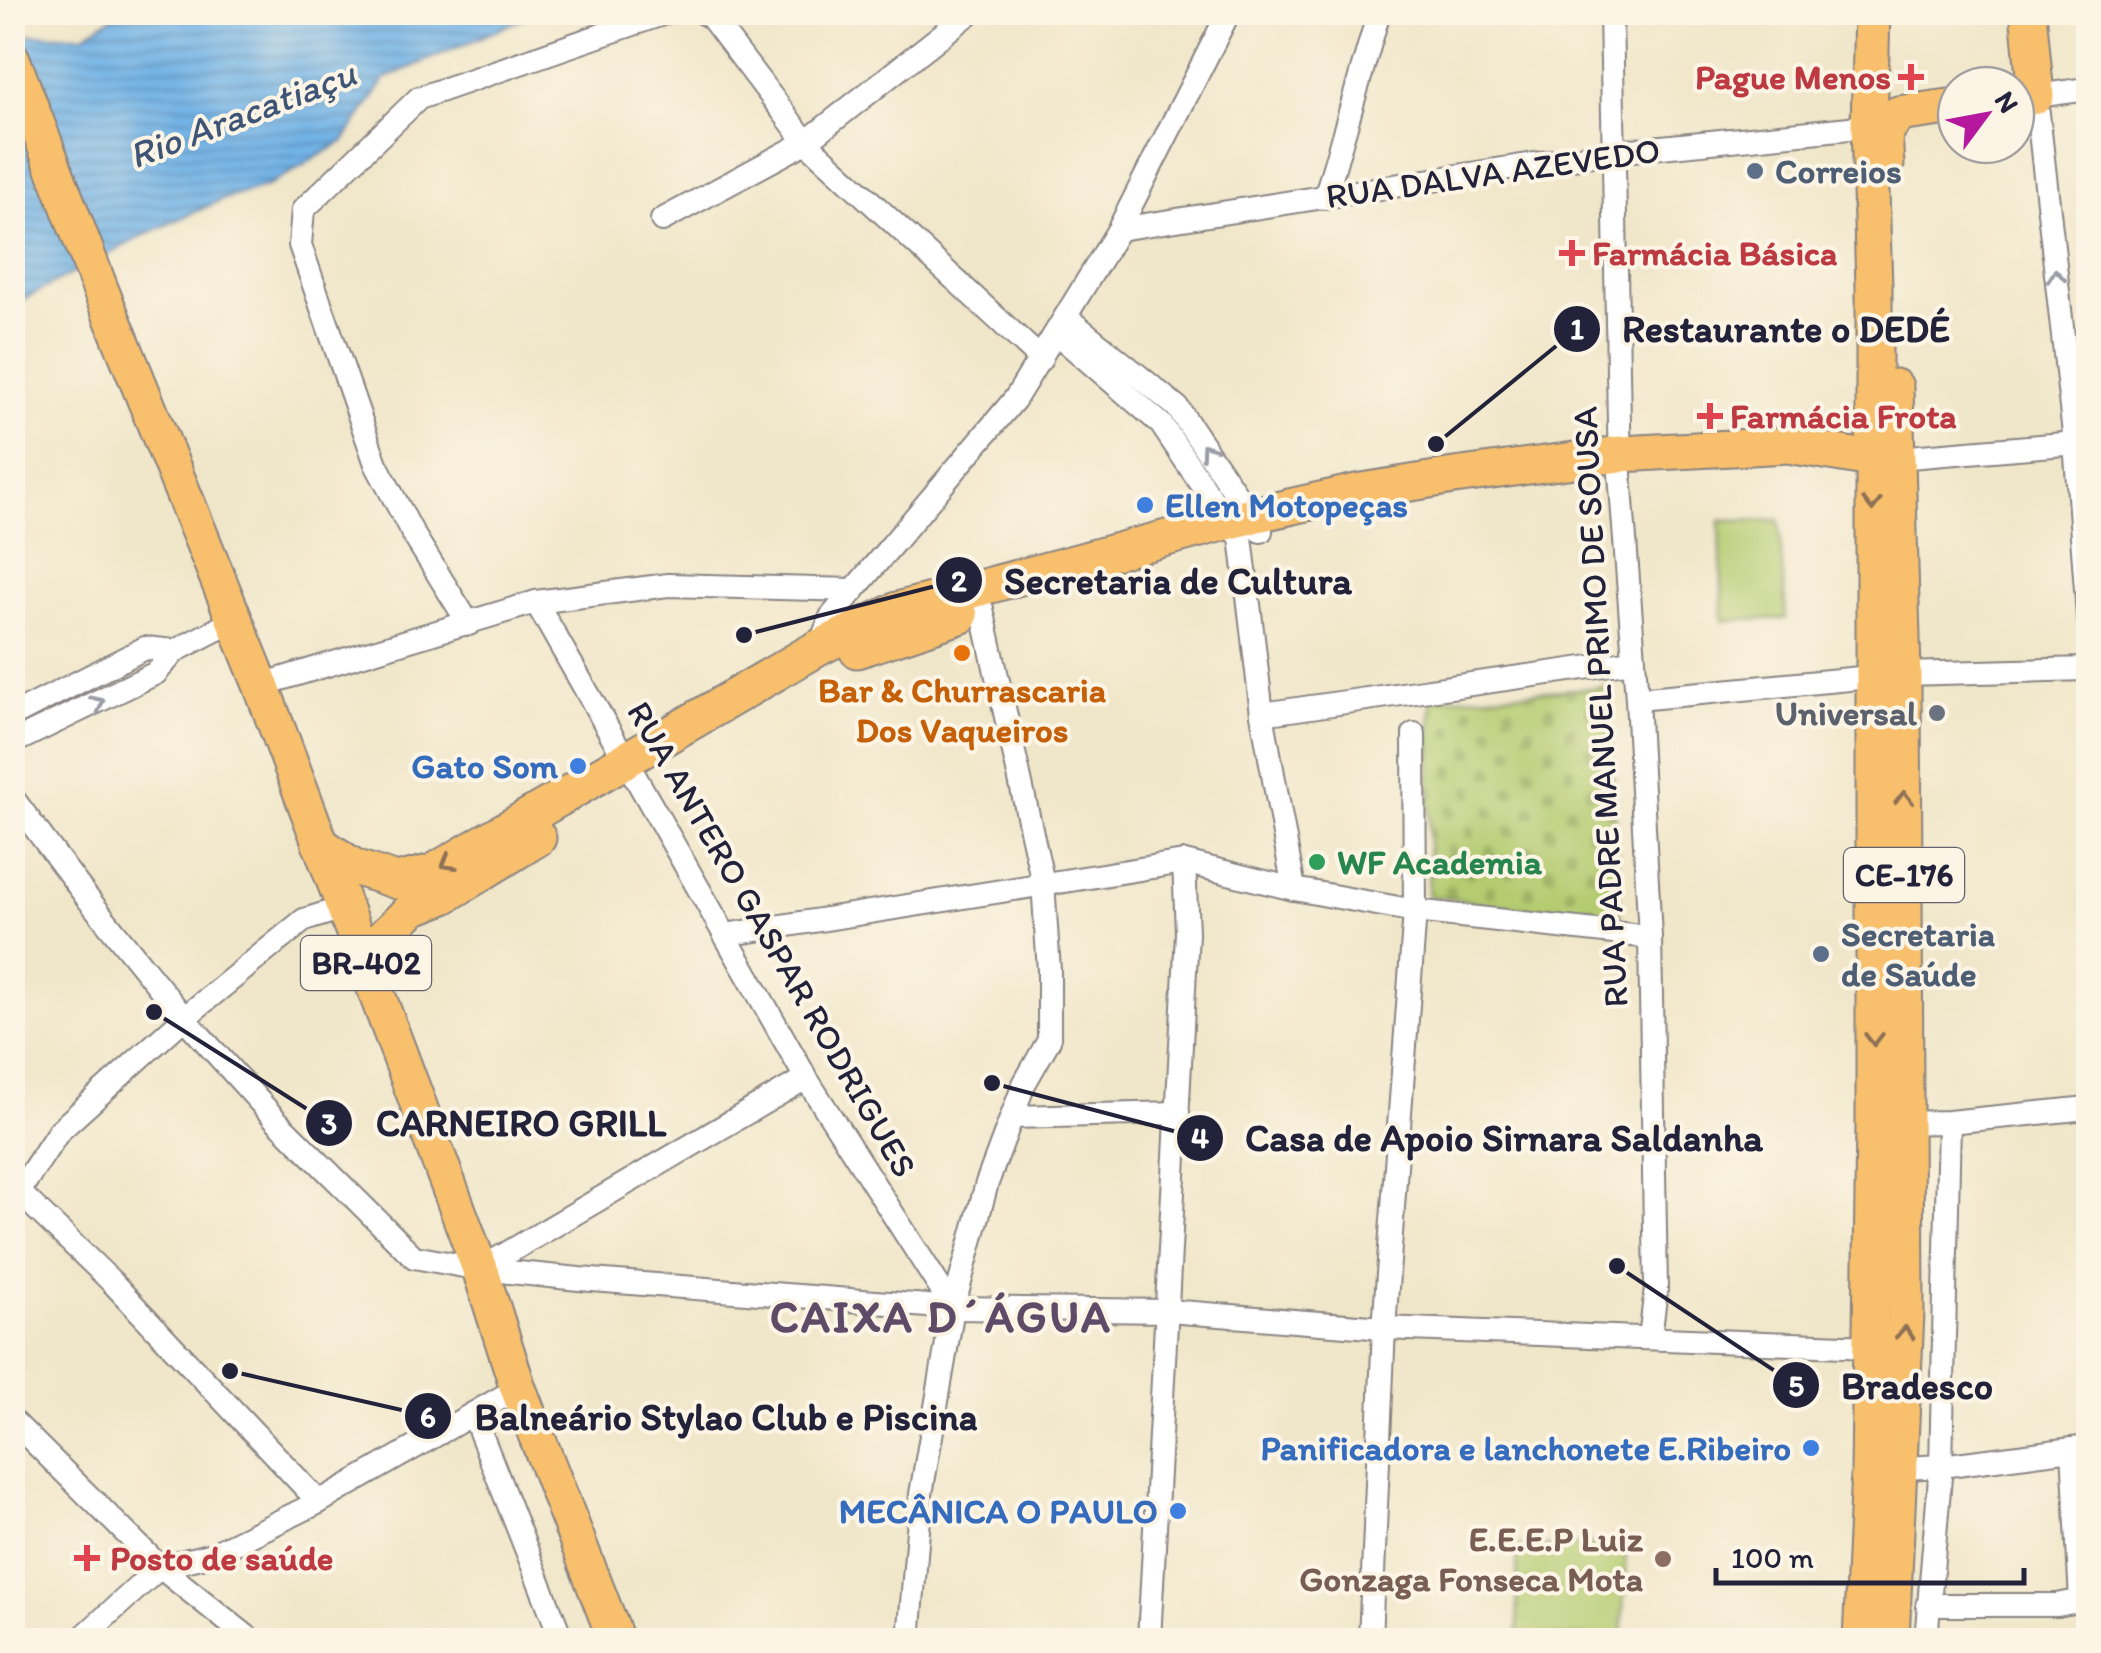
<svg xmlns="http://www.w3.org/2000/svg" width="2101" height="1653" viewBox="0 0 2101 1653" font-family="Itim,sans-serif">
	<defs>
		<pattern id="cemetery-stones" width="16" height="16" patternUnits="userSpaceOnUse" patternTransform="scale(2.5)"><rect width="16" height="16" fill="#b4cb6f"/><path d="M2 7V4a2 2 0 0 1 4 0v3zM10 15v-3a2 2 0 0 1 4 0v3z" fill="#9aae61"/></pattern>
		<pattern id="water-rules" width="6" height="5" patternUnits="userSpaceOnUse" patternTransform="scale(2.5)"><rect width="6" height="5" fill="#72b3e6"/><path d="M0 2.5h6" fill="none" stroke="#5d91bc"/></pattern>
	</defs>
	<rect width="100%" height="100%" fill="#fcf5e5"/>
	<filter id="ink" filterUnits="userSpaceOnUse"><feTurbulence type="fractalNoise" baseFrequency=".01" numOctaves="2"/><feDisplacementMap in="SourceGraphic" scale="20" xChannelSelector="R" yChannelSelector="G"/><feConvolveMatrix kernelMatrix="1 2 1 2 8 2 1 2 1" color-interpolation-filters="sRGB"/></filter>
	<filter id="wash" filterUnits="userSpaceOnUse"><feTurbulence type="fractalNoise" baseFrequency=".0048" numOctaves="4" result="noise"/><feDisplacementMap in="SourceGraphic" scale="40" xChannelSelector="R" yChannelSelector="G"/><feGaussianBlur stdDeviation="2.25" result="paint"/><feColorMatrix in="noise" values="0 0 0 0 0 0 0 0 0 0 0 0 0 0 0 0 0 1.4 0 .05"/><feComposite in="paint" operator="in"/></filter>
	<g filter="url(#wash)">
		<rect width="100%" height="100%" fill="#f0e6c9"/>
		<polygon fill="url(#cemetery-stones)" stroke="#6b7655" stroke-width="2.5" points="1609,687 1620,921 1428,896 1431,699"/>
		<g fill="#b4cb6f" stroke="#6b7655" stroke-width="2.5">
			<polygon points="1779,520 1786,618 1723,621 1720,521"/>
			<polygon points="1626,1544 1622,1637 1518,1637 1517,1547"/>
		</g>
		<polygon fill="url(#water-rules)" stroke="#4a6a90" stroke-width="2.5" points="121,12 536,13 386,78 344,141 269,185 221,200 148,233 13,305 13,38 26,35 84,35"/>
	</g>
	<g filter="url(#ink)">
		<g fill="none" stroke-linecap="round" stroke-linejoin="round">
			<g stroke="#898482" stroke-width="26">
				<g id="minor">
					<polyline points="701,12 711,17 806,142 1041,359"/>
					<polyline points="1611,12 1620,474 1637,699 1650,937 1656,1289 1650,1338"/>
					<polyline points="2088,89 2036,96 2075,443 2088,616"/>
					<polyline points="1325,198 1379,12"/>
					<polyline points="662,220 806,142 971,12"/>
					<polyline points="1119,229 1612,152 1869,126"/>
					<polyline points="1066,317 1177,407 1261,531"/>
					<polyline points="1056,333 1161,424 1227,522 1241,537 1262,714 1294,889"/>
					<polyline points="1885,459 2088,442"/>
					<polyline points="536,602 806,1078 953,1308"/>
					<polyline points="469,624 413,534 376,464 300,245 303,210 419,98 668,12"/>
					<polyline points="817,652 831,617 1015,399 1119,229 1229,12"/>
					<polyline points="261,685 536,602 668,585 854,590"/>
					<polyline points="1637,699 1903,674 2088,669"/>
					<polyline points="1262,714 1633,661"/>
					<polyline points="12,716 145,648 175,651"/>
					<polyline points="12,743 156,673 175,651 235,620"/>
					<polyline points="12,797 85,895 184,1018 277,1121 414,1257 480,1269 579,1279 953,1308 1168,1311 1384,1328 1870,1347"/>
					<polyline points="725,935 1184,862 1294,889 1415,911 1650,937"/>
					<polyline points="1012,1117 1178,1113"/>
					<polyline points="1893,1123 1949,1122 2088,1108"/>
					<polyline points="18,1191 112,1282 319,1502"/>
					<polyline points="12,1202 59,1131 184,1018 304,920 343,908"/>
					<polyline points="480,1269 806,1078"/>
					<polyline points="473,1414 562,1640"/>
					<polyline points="12,1420 160,1567 251,1640"/>
					<polyline points="2073,1449 2081,1601"/>
					<polyline points="1888,1469 1941,1466 2088,1447"/>
					<polyline points="1928,1605 2057,1605 2088,1599"/>
					<polyline points="80,1640 160,1567 213,1554 319,1502 518,1388"/>
					<polyline points="909,1640 921,1494 953,1308 987,1183 1024,1084 1049,1040 1049,971 1043,883 982,609"/>
					<polyline points="1149,1640 1187,933 1184,862"/>
					<polyline points="1370,1640 1384,1328 1415,911 1414,734"/>
					<polyline points="1926,1640 1941,1466 1949,1122"/>
				</g>
			</g>
			<g stroke="#898482" stroke-width="39">
				<g id="primary">
					<polyline points="12,59 101,291 261,685 480,1269 518,1388 616,1640"/>
					<polyline points="2016,98 2036,96 2028,12"/>
					<polyline points="1886,165 1884,134 1898,114 1956,106"/>
					<polyline points="857,650 960,616"/>
					<polyline points="320,844 354,867 397,881 433,872 820,647 897,610 1253,515 1356,492 1454,476 1620,454 1788,445 1872,459"/>
					<polyline points="368,968 384,936 413,908 444,896 538,838"/>
					<polyline points="1861,1640 1869,1471 1874,1123 1874,287 1869,126 1872,12"/>
					<polyline points="1891,1640 1906,1313 1903,674 1895,387"/>
				</g>
			</g>
			<use href="#minor" stroke="#fff" stroke-width="22"/>
			<use href="#primary" stroke="#f8bf6c" stroke-width="35"/>
		</g>
		<defs><path id="oneway-chevron" d="M-2-3.5L2.5 0L-2 3.5" fill="none" stroke-width="1.6" stroke-linecap="round" stroke-linejoin="round" transform="scale(2.5)"/></defs>
		<g stroke="#9c9ca7">
			<use href="#oneway-chevron" transform="translate(2056 276) rotate(-96)"/>
			<use href="#oneway-chevron" transform="translate(1207 450) rotate(-125)"/>
			<use href="#oneway-chevron" transform="translate(98 703) rotate(-27)"/>
		</g>
		<g stroke="#8d7054">
			<use href="#oneway-chevron" transform="translate(1872 504) rotate(90)"/>
			<use href="#oneway-chevron" transform="translate(1904 798) rotate(-90)"/>
			<use href="#oneway-chevron" transform="translate(448 863) rotate(150)"/>
			<use href="#oneway-chevron" transform="translate(1874 1039) rotate(90)"/>
			<use href="#oneway-chevron" transform="translate(1905 1333) rotate(-87)"/>
		</g>
	</g>
	<g fill="#e0444e" stroke="#fcf5e5" stroke-width="4">
		<path d="M1906 62h10v10h10v10h-10v10h-10v-10h-10v-10h10z"/>
		<path d="M1567 238h10v10h10v10h-10v10h-10v-10h-10v-10h10z"/>
		<path d="M1705 401h10v10h10v10h-10v10h-10v-10h-10v-10h10z"/>
		<path d="M82 1543h10v10h10v10h-10v10h-10v-10h-10v-10h10z"/>
	</g>
	<g fill="#5c6f8a" stroke="#fcf5e5" stroke-width="4">
		<circle cx="1755" cy="171" r="10"/>
		<circle cx="1821" cy="954" r="10"/>
	</g>
	<g fill="#3f7fe0" stroke="#fcf5e5" stroke-width="4">
		<circle cx="1145" cy="505" r="10"/>
		<circle cx="578" cy="766" r="10"/>
		<circle cx="1811" cy="1448" r="10"/>
		<circle cx="1178" cy="1511" r="10"/>
	</g>
	<circle fill="#e8710a" stroke="#fcf5e5" stroke-width="4" cx="962" cy="653" r="10"/>
	<circle fill="#6b7280" stroke="#fcf5e5" stroke-width="4" cx="1937" cy="713" r="10"/>
	<circle fill="#2e9e5b" stroke="#fcf5e5" stroke-width="4" cx="1317" cy="862" r="10"/>
	<circle fill="#8d6e63" stroke="#fcf5e5" stroke-width="4" cx="1663" cy="1559" r="10"/>
	<g text-anchor="middle" dominant-baseline="central" stroke-width="8" stroke-linejoin="round" paint-order="stroke">
		<g fill="#fcf5e5" stroke="#63616e" stroke-width="2.5">
			<rect x="1844" y="848" width="120" height="54" rx="8"/>
			<rect x="301" y="936" width="130" height="54" rx="8"/>
		</g>
		<g font-size="32" font-weight="bold" fill="#22223b">
			<text x="1904" y="875">CE-176</text>
			<text x="366" y="963">BR-402</text>
		</g>
		<g font-size="35" font-weight="bold" fill="#be3a42" stroke="#fcf5e5" text-anchor="start">
			<text x="1891" y="77" text-anchor="end">Pague Menos</text>
			<text x="1592" y="253">Farmácia Básica</text>
			<text x="1730" y="416">Farmácia Frota</text>
			<text x="110" y="1558">Posto de saúde</text>
		</g>
		<g font-size="35" font-weight="bold" fill="#4e5e75" stroke="#fcf5e5" text-anchor="start">
			<text x="1775" y="171">Correios</text>
			<text x="1841" y="934">Secretaria<tspan x="1841" dy="40">de Saúde</tspan></text>
		</g>
		<g font-size="35" fill="#22223b" stroke="#fcf5e5">
			<text transform="translate(1493 173) rotate(-8)">RUA DALVA AZEVEDO</text>
			<text transform="translate(1600 707) rotate(-93)">RUA PADRE MANUEL PRIMO DE SOUSA</text>
			<text transform="translate(772 939) rotate(60)">RUA ANTERO GASPAR RODRIGUES</text>
		</g>
		<g font-size="35" font-weight="bold" fill="#366cbe" stroke="#fcf5e5" text-anchor="end">
			<text x="1165" y="505" text-anchor="start">Ellen Motopeças</text>
			<text x="558" y="766">Gato Som</text>
			<text x="1791" y="1448">Panificadora e lanchonete E.Ribeiro</text>
			<text x="1158" y="1511">MECÂNICA O PAULO</text>
		</g>
		<g font-size="35" font-weight="bold" fill="#c56008" stroke="#fcf5e5">
			<text x="962" y="690">Bar &amp; Churrascaria<tspan x="962" dy="40">Dos Vaqueiros</tspan></text>
		</g>
		<g font-size="35" font-weight="bold" fill="#5b616d" stroke="#fcf5e5" text-anchor="end">
			<text x="1917" y="713">Universal</text>
		</g>
		<g font-size="35" font-weight="bold" fill="#27864d" stroke="#fcf5e5" text-anchor="start">
			<text x="1337" y="862">WF Academia</text>
		</g>
		<g font-size="35" font-weight="bold" fill="#785e54" stroke="#fcf5e5" text-anchor="end">
			<text x="1643" y="1539">E.E.E.P Luiz<tspan x="1643" dy="40">Gonzaga Fonseca Mota</tspan></text>
		</g>
		<g font-size="38" font-style="italic" fill="#3e5577" stroke="#fcf5e5">
			<text transform="translate(242 114) rotate(-21)">Rio Aracatiaçu</text>
		</g>
		<g font-size="45" font-weight="bold" letter-spacing="2.5" fill="#5e4b68" stroke="#fcf5e5">
			<text x="941" y="1316">CAIXA D´ÁGUA</text>
		</g>
	</g>
	<path fill="none" stroke="#22223b" stroke-width="4" d="M1436 444L1577 329M744 635L959 580M154 1012L329 1123M992 1083L1200 1138M1617 1266L1796 1385M230 1371L428 1416"/>
	<g fill="#22223b" stroke="#fcf5e5" stroke-width="4">
		<circle cx="1436" cy="444" r="10"/>
		<circle cx="744" cy="635" r="10"/>
		<circle cx="154" cy="1012" r="10"/>
		<circle cx="992" cy="1083" r="10"/>
		<circle cx="1617" cy="1266" r="10"/>
		<circle cx="230" cy="1371" r="10"/>
		<circle cx="1577" cy="329" r="25"/>
		<circle cx="959" cy="580" r="25"/>
		<circle cx="329" cy="1123" r="25"/>
		<circle cx="1200" cy="1138" r="25"/>
		<circle cx="1796" cy="1385" r="25"/>
		<circle cx="428" cy="1416" r="25"/>
	</g>
	<g font-size="30" text-anchor="middle" font-weight="bold" fill="#fff">
		<text x="1577" y="339">1</text>
		<text x="959" y="591">2</text>
		<text x="329" y="1134">3</text>
		<text x="1200" y="1148">4</text>
		<text x="1796" y="1396">5</text>
		<text x="428" y="1427">6</text>
	</g>
	<g font-size="38" text-anchor="middle" font-weight="bold" fill="#22223b" stroke="#fcf5e5" stroke-width="8" stroke-linejoin="round" paint-order="stroke">
		<text x="1786" y="342">Restaurante o DEDÉ</text>
		<text x="1178" y="594">Secretaria de Cultura</text>
		<text x="521" y="1136">CARNEIRO GRILL</text>
		<text x="1504" y="1151">Casa de Apoio Sirnara Saldanha</text>
		<text x="1917" y="1399">Bradesco</text>
		<text x="726" y="1430">Balneário Stylao Club e Piscina</text>
	</g>
	<rect width="2101" height="1653" fill="none" stroke="#fcf5e5" stroke-width="50"/>
	<g transform="translate(1986 115) rotate(58)"><circle r="48" fill="#fcf5e5" stroke="#a5a1a1" stroke-width="2.5"/>
	<path d="M0-8L18 38L0 25L-18 38Z" fill="#b5179e"/>
	<text y="-15" font-size="28" font-weight="bold" text-anchor="middle" fill="#22223b">N</text>
	</g>
	<path d="M1716 1568v15h308v-15" fill="none" stroke="#22223b" stroke-width="5"/>
	<text x="1731" y="1568" font-size="30" fill="#22223b" stroke="#fcf5e5" stroke-width="8" paint-order="stroke">100 m</text>
</svg>
